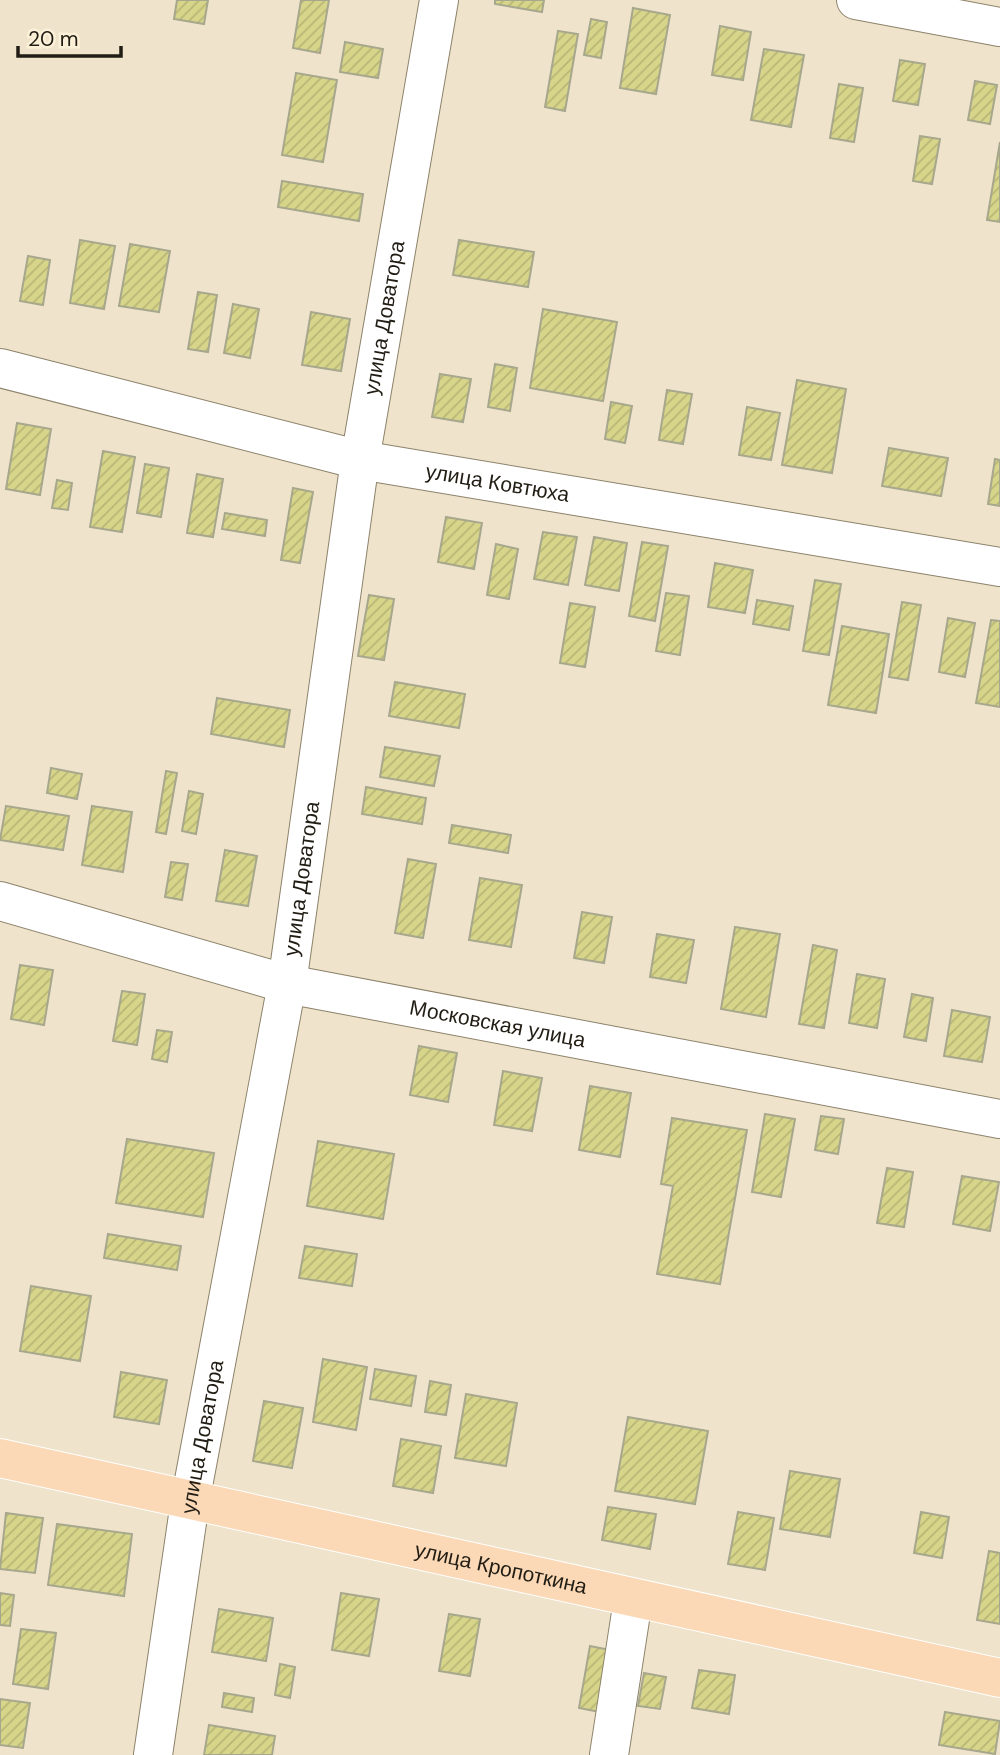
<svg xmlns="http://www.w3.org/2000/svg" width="1000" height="1755" viewBox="0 0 1000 1755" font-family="'DM Sans',sans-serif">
	<defs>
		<pattern id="building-hatch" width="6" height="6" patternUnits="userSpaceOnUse" patternTransform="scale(1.75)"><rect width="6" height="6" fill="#d7d58a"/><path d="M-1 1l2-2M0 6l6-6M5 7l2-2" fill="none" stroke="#b8b676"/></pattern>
	</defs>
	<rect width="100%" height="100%" fill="#efe4cb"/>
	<g fill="url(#building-hatch)" stroke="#a7a78d" stroke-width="2">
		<polygon points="177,0 208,0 204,24 174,19"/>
		<polygon points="301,0 329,0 320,53 293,48"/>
		<polygon points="495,0 544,0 542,12 495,4"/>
		<polygon points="633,8 670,15 656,94 620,88"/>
		<polygon points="591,19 607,22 601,58 584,55"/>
		<polygon points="720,26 751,32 743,80 712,75"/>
		<polygon points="558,31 578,34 565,111 545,107"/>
		<polygon points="345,42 383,49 378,78 340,72"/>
		<polygon points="764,49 804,55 791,127 751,120"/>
		<polygon points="900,60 925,64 918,105 893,101"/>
		<polygon points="296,73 337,80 323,162 282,155"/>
		<polygon points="975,81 997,85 990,124 968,120"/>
		<polygon points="839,84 863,88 854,142 830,138"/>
		<polygon points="920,136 940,139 932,184 913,181"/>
		<polygon points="1000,142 1000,222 987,220"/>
		<polygon points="282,181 363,194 359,221 278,207"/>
		<polygon points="80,240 115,246 104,309 70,303"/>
		<polygon points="459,240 534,252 528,287 453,275"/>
		<polygon points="130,244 170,251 159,312 119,306"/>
		<polygon points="28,256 50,260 43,305 20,301"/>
		<polygon points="198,292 217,295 208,352 188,349"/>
		<polygon points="233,304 259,309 250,358 224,353"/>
		<polygon points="543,309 617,322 603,401 530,388"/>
		<polygon points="311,312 350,319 341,371 302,365"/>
		<polygon points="495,364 517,368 510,411 488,407"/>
		<polygon points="440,374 471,379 463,422 432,417"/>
		<polygon points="797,380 846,389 832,473 782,465"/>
		<polygon points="667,390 692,394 683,444 659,440"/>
		<polygon points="611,402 632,406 625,443 605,439"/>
		<polygon points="747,407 780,413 771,460 739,455"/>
		<polygon points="17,423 51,429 40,495 6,489"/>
		<polygon points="889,448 948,458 941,496 882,486"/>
		<polygon points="103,451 135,457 122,532 90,527"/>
		<polygon points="995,459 1000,460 1000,506 988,504"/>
		<polygon points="145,464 169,468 161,517 137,513"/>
		<polygon points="197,474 223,479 213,537 187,533"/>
		<polygon points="57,480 72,483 68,510 52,508"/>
		<polygon points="293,488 313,492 300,563 281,560"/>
		<polygon points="225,513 267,520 265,536 222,529"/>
		<polygon points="446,517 482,523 474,569 438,562"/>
		<polygon points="543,532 577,537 568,585 534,579"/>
		<polygon points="594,537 627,543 619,591 585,585"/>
		<polygon points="642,542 668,546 655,621 629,616"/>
		<polygon points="496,544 518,549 509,599 487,595"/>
		<polygon points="715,563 753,570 745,613 708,607"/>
		<polygon points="815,580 841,584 829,655 803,651"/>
		<polygon points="666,593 689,596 680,655 656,651"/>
		<polygon points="369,595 394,599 384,660 358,656"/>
		<polygon points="757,600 793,606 789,630 753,624"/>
		<polygon points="902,602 921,605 908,680 889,677"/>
		<polygon points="570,603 595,607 585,667 560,663"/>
		<polygon points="948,618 975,623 965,677 939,672"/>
		<polygon points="991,620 1000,621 1000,707 976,703"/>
		<polygon points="842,626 889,634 876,713 828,705"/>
		<polygon points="395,682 465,694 459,728 389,716"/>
		<polygon points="217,698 290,710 284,747 211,734"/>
		<polygon points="385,747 440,756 434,786 380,777"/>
		<polygon points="51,768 82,774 77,799 47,793"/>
		<polygon points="166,771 177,773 166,834 156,832"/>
		<polygon points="366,787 426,798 422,824 362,814"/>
		<polygon points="189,791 203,794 196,834 182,831"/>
		<polygon points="6,806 69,816 63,850 0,840"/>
		<polygon points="92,806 132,812 123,872 82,865"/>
		<polygon points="452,825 511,835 508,853 449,843"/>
		<polygon points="225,850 257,856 248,906 216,901"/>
		<polygon points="408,859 436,864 423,938 395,933"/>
		<polygon points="171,862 188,864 182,900 165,897"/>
		<polygon points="480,878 522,885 511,947 469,940"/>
		<polygon points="582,912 612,917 604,963 574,958"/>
		<polygon points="735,927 780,934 766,1017 721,1009"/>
		<polygon points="657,934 694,940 686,983 650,977"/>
		<polygon points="813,945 837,950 824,1028 799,1024"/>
		<polygon points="20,965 53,970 44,1025 11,1019"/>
		<polygon points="857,974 885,979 877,1028 849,1023"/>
		<polygon points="122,991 145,994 137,1045 113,1041"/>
		<polygon points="912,994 933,998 926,1041 904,1037"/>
		<polygon points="952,1010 990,1017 982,1062 944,1056"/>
		<polygon points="157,1030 172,1032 167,1062 152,1059"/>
		<polygon points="419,1046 457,1053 448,1102 410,1095"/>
		<polygon points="503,1071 542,1078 532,1131 494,1125"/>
		<polygon points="590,1086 631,1093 620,1157 579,1150"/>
		<polygon points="765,1114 795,1119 781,1197 752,1192"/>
		<polygon points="821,1116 844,1119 838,1154 815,1150"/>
		<polygon points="672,1118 747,1130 720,1284 657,1274 673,1186 661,1184"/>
		<polygon points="127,1139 214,1153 203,1217 116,1203"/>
		<polygon points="318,1141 394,1154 383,1219 307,1206"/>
		<polygon points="887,1168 913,1172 904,1227 877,1223"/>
		<polygon points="962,1176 999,1182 990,1231 953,1224"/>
		<polygon points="108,1234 181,1246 177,1270 104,1258"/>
		<polygon points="305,1246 357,1254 352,1286 299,1278"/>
		<polygon points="31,1286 91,1296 80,1361 20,1351"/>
		<polygon points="323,1359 367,1367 356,1430 313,1422"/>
		<polygon points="375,1369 416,1376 411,1406 370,1399"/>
		<polygon points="121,1372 167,1380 159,1424 114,1417"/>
		<polygon points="430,1381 451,1385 446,1415 425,1412"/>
		<polygon points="466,1394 517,1403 506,1466 455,1458"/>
		<polygon points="264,1401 303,1408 292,1468 253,1461"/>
		<polygon points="628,1417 708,1431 695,1504 615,1491"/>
		<polygon points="401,1439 441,1446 433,1493 393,1486"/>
		<polygon points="790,1471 840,1479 830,1537 780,1529"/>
		<polygon points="608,1507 656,1514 650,1549 602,1540"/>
		<polygon points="738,1512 774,1518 765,1570 728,1564"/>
		<polygon points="921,1512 949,1517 942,1558 914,1553"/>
		<polygon points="6,1513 43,1518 35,1573 0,1569"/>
		<polygon points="57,1524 132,1534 124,1596 48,1585"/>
		<polygon points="989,1551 1000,1553 1000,1624 977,1620"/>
		<polygon points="0,1593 14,1595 10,1626 0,1625"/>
		<polygon points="341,1593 379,1599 369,1656 332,1650"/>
		<polygon points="219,1609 273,1618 266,1661 212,1652"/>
		<polygon points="449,1614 480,1619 470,1676 439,1671"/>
		<polygon points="21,1629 56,1633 48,1689 13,1684"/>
		<polygon points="590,1646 610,1650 600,1712 579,1708"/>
		<polygon points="280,1664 295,1667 290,1698 275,1695"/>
		<polygon points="699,1670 735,1675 729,1714 692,1708"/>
		<polygon points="644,1673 666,1677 660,1709 638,1706"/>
		<polygon points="224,1693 254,1698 252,1712 222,1707"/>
		<polygon points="0,1699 30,1703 23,1748 0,1745"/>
		<polygon points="945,1712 1000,1721 995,1754 939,1745"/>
		<polygon points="209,1725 275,1736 272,1755 204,1755"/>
	</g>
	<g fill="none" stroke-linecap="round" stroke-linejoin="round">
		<g stroke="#8d826b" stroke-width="40">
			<g id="minor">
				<polyline points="856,0 1000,27"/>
				<path id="s1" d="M 0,368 L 360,460 L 1000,567"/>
				<path id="s2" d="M 0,901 L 287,984 L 1000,1119"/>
				<path id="s3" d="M 153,1755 L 190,1502 L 287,984 L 360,460 L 439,0"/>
				<polyline points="609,1755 633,1600"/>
			</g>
		</g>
		<g stroke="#fff" stroke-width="40">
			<g id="major">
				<path id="s4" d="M 0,1458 L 1000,1678"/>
			</g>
		</g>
		<use href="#minor" stroke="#fff" stroke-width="38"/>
		<use href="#major" stroke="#fbd9b6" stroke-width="38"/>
	</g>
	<g text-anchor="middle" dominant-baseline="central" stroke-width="6" stroke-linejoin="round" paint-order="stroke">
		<g font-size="21" fill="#211d14" stroke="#fcf1d8">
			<text stroke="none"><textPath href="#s3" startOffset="1456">улица Доватора</textPath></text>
			<text stroke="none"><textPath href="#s1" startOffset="511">улица Ковтюха</textPath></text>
			<text stroke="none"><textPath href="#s3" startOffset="889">улица Доватора</textPath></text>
			<text stroke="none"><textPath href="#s2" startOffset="513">Московская улица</textPath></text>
			<text stroke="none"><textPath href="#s3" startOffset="322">улица Доватора</textPath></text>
			<text stroke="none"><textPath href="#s4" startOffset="513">улица Кропоткина</textPath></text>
		</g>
	</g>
	<path d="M18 46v10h103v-10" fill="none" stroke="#211d14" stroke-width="3.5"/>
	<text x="28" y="46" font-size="21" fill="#211d14" stroke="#fcf1d8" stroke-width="5" paint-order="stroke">20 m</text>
</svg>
